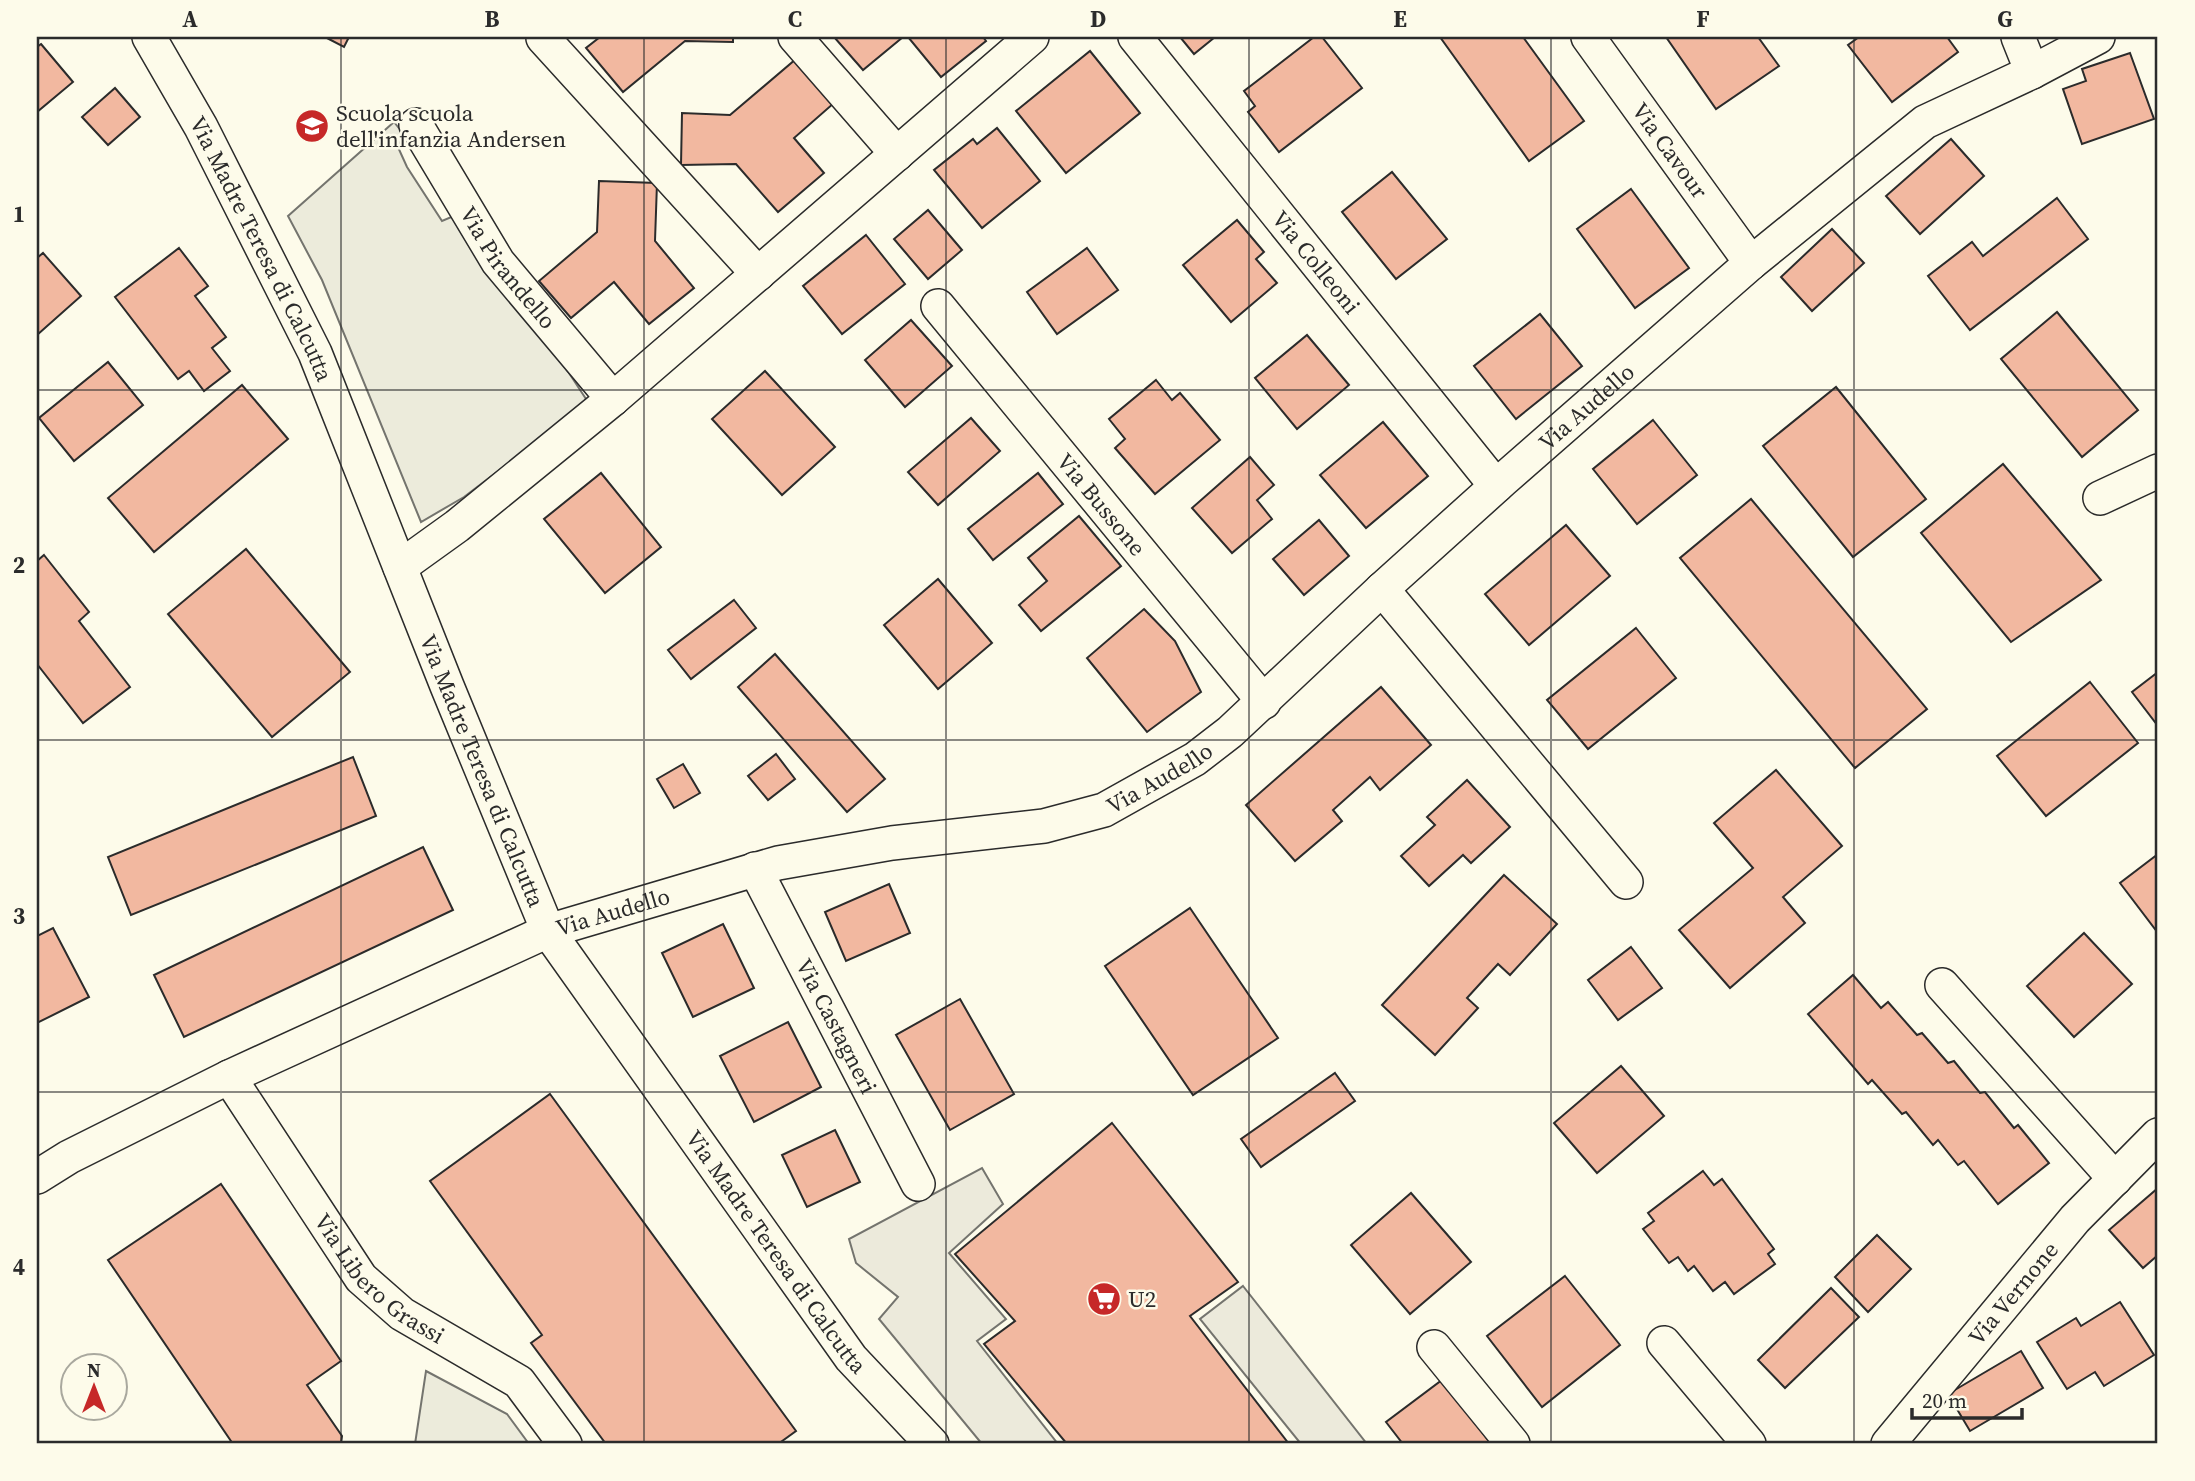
<svg xmlns="http://www.w3.org/2000/svg" width="2195" height="1481" viewBox="0 0 2195 1481" font-family="'Source Serif 4',serif">
	<rect width="100%" height="100%" fill="#fdfbea"/>
	<g fill="#ecebdb" stroke="#74746e" stroke-width="2">
		<polygon points="394,122 406,137 397,145 407,167 442,221 456,215 490,270 569,373 586,399 578,410 464,497 421,522 322,280 288,216"/>
		<polygon points="426,1371 507,1414 529,1444 415,1444"/>
	</g>
	<g fill="#eceadb" stroke="#74746e" stroke-width="2">
		<polygon points="982,1168 1003,1204 949,1253 1006,1319 977,1341 1058,1444 982,1444 879,1319 898,1297 856,1263 849,1239"/>
		<polygon points="1243,1286 1367,1444 1301,1444 1200,1319"/>
	</g>
	<g fill="#f2b8a0" stroke="#2b2b2b" stroke-width="2">
		<polygon points="325,37 349,37 344,47"/>
		<polygon points="600,37 733,37 733,42 685,41 623,92 586,48"/>
		<polygon points="834,37 903,37 863,70"/>
		<polygon points="908,37 983,37 986,41 941,77"/>
		<polygon points="1180,37 1215,37 1194,54"/>
		<polygon points="1314,37 1322,37 1362,88 1279,152 1248,112 1255,106 1244,91"/>
		<polygon points="1440,37 1523,37 1584,121 1529,161"/>
		<polygon points="1666,37 1758,37 1779,66 1716,109"/>
		<polygon points="1859,37 1947,37 1958,52 1892,102 1848,45"/>
		<polygon points="41,44 73,82 37,112 37,47"/>
		<polygon points="1090,51 1140,113 1066,173 1016,111"/>
		<polygon points="2130,53 2154,119 2082,144 2063,89 2086,81 2082,69"/>
		<polygon points="796,59 834,103 794,138 824,173 778,212 736,164 681,165 682,113 730,115"/>
		<polygon points="115,88 140,117 108,145 82,117"/>
		<polygon points="997,128 1040,181 982,228 934,170 973,139 977,144"/>
		<polygon points="1951,139 1984,176 1920,234 1886,196"/>
		<polygon points="1392,172 1447,239 1396,279 1342,212"/>
		<polygon points="599,181 657,183 655,241 694,288 649,324 614,282 571,318 539,281 597,232"/>
		<polygon points="1631,189 1689,268 1635,308 1577,229"/>
		<polygon points="2057,198 2088,239 1970,330 1928,276 1972,242 1983,256"/>
		<polygon points="928,210 962,250 928,279 894,239"/>
		<polygon points="1237,220 1264,252 1256,259 1277,283 1231,322 1183,265"/>
		<polygon points="1832,229 1864,263 1812,311 1781,277"/>
		<polygon points="866,235 905,284 842,334 803,286"/>
		<polygon points="179,248 208,286 195,296 226,337 212,348 230,371 204,391 189,371 178,379 115,297"/>
		<polygon points="1087,248 1118,290 1057,334 1027,292"/>
		<polygon points="43,253 81,296 37,335 37,258"/>
		<polygon points="2057,312 2138,410 2082,457 2001,359"/>
		<polygon points="1540,314 1582,366 1516,419 1474,366"/>
		<polygon points="911,320 952,366 905,407 865,360"/>
		<polygon points="1307,335 1349,385 1297,429 1255,378"/>
		<polygon points="108,362 143,405 74,461 39,418"/>
		<polygon points="765,371 835,447 782,495 712,419"/>
		<polygon points="1156,380 1172,400 1180,393 1220,440 1155,494 1115,448 1125,439 1109,419"/>
		<polygon points="242,385 288,439 154,552 108,498"/>
		<polygon points="1836,387 1926,499 1853,557 1763,446"/>
		<polygon points="971,418 1000,451 938,505 908,472"/>
		<polygon points="1653,420 1697,475 1637,524 1593,469"/>
		<polygon points="1383,422 1428,476 1366,528 1320,475"/>
		<polygon points="1250,457 1274,485 1257,500 1272,519 1232,553 1192,508"/>
		<polygon points="2003,464 2101,580 2011,642 1921,533"/>
		<polygon points="601,473 661,547 605,593 544,519"/>
		<polygon points="1038,473 1063,504 993,560 968,529"/>
		<polygon points="1751,499 1927,709 1855,768 1680,558"/>
		<polygon points="1079,516 1121,566 1041,631 1019,605 1047,581 1028,558"/>
		<polygon points="1319,520 1349,556 1304,595 1273,559"/>
		<polygon points="1566,525 1610,576 1529,645 1485,594"/>
		<polygon points="246,549 350,672 272,737 168,614"/>
		<polygon points="44,555 89,612 79,621 130,687 83,723 37,664 37,561"/>
		<polygon points="938,579 992,643 938,689 884,625"/>
		<polygon points="734,600 756,628 691,679 668,650"/>
		<polygon points="1144,609 1175,641 1201,692 1147,732 1087,658"/>
		<polygon points="1636,628 1676,678 1588,749 1547,700"/>
		<polygon points="775,654 885,779 847,812 738,687"/>
		<polygon points="2158,672 2158,726 2132,692"/>
		<polygon points="2090,682 2138,743 2046,816 1997,756"/>
		<polygon points="1381,687 1431,745 1380,790 1370,777 1333,810 1342,821 1295,861 1246,805"/>
		<polygon points="776,754 795,779 768,800 748,776"/>
		<polygon points="353,757 376,816 131,915 108,857"/>
		<polygon points="683,764 700,793 674,808 657,779"/>
		<polygon points="1776,770 1842,846 1783,897 1805,923 1730,988 1679,930 1753,868 1714,823"/>
		<polygon points="1467,780 1510,827 1471,863 1463,855 1429,886 1401,856 1435,825 1427,817"/>
		<polygon points="423,847 453,910 184,1037 154,975"/>
		<polygon points="2158,854 2158,933 2120,883"/>
		<polygon points="1504,875 1557,924 1510,975 1498,964 1467,998 1478,1008 1435,1055 1382,1005"/>
		<polygon points="889,884 910,933 846,961 825,912"/>
		<polygon points="1190,908 1278,1038 1193,1095 1105,966"/>
		<polygon points="723,924 754,988 693,1017 662,953"/>
		<polygon points="53,928 89,997 37,1023 37,936"/>
		<polygon points="2084,933 2132,984 2074,1037 2027,986"/>
		<polygon points="1631,947 1662,988 1618,1020 1588,980"/>
		<polygon points="1853,975 1881,1008 1888,1002 1917,1035 1922,1033 1948,1063 1954,1061 1980,1093 1985,1092 2014,1128 2018,1125 2049,1163 1998,1204 1964,1161 1958,1165 1938,1140 1933,1145 1906,1112 1902,1114 1872,1080 1868,1084 1808,1014"/>
		<polygon points="960,999 1014,1094 950,1130 896,1035"/>
		<polygon points="788,1022 821,1087 754,1122 720,1056"/>
		<polygon points="1621,1066 1664,1116 1597,1173 1554,1123"/>
		<polygon points="1335,1073 1355,1101 1261,1167 1241,1139"/>
		<polygon points="550,1094 796,1431 778,1444 606,1444 531,1343 542,1335 430,1181"/>
		<polygon points="1112,1123 1238,1282 1190,1316 1289,1444 1067,1444 984,1344 1015,1321 955,1254"/>
		<polygon points="835,1130 860,1182 807,1207 782,1155"/>
		<polygon points="1703,1171 1714,1185 1722,1179 1774,1249 1768,1254 1775,1264 1734,1294 1725,1282 1713,1291 1694,1266 1688,1271 1678,1257 1669,1263 1643,1229 1654,1221 1648,1213"/>
		<polygon points="221,1184 341,1361 307,1385 342,1436 341,1444 233,1444 108,1260"/>
		<polygon points="2158,1188 2158,1255 2143,1268 2109,1230"/>
		<polygon points="1411,1193 1471,1262 1410,1314 1351,1245"/>
		<polygon points="1877,1235 1911,1269 1868,1312 1835,1277"/>
		<polygon points="1565,1276 1620,1345 1542,1407 1487,1336"/>
		<polygon points="1831,1288 1859,1317 1785,1388 1758,1360"/>
		<polygon points="2120,1302 2154,1355 2104,1386 2095,1372 2067,1389 2037,1342 2076,1318 2081,1326"/>
		<polygon points="2021,1351 2043,1388 1970,1431 1948,1394"/>
		<polygon points="1442,1380 1491,1444 1403,1444 1386,1422"/>
	</g>
	<g fill="none" stroke-linecap="round" stroke-linejoin="round">
		<g stroke="#2b2b2b" stroke-width="36">
			<g id="minor">
				<path id="s1" d="M 149,37 L 201,127 L 315,353 L 447,686 L 548,931 L 851,1358 L 932,1444"/>
				<polyline points="795,37 897,154"/>
				<path id="s2" d="M 1135,37 L 1496,486"/>
				<path id="s3" d="M 1588,37 L 1751,263"/>
				<polyline points="2018,37 2032,72"/>
				<polyline points="543,38 758,274"/>
				<path id="s4" d="M 416,125 L 498,262 L 613,399"/>
				<path id="s5" d="M 938,306 L 1264,702"/>
				<polyline points="2100,498 2158,471"/>
				<polyline points="400,567 457,526 613,399 1032,37"/>
				<polyline points="1382,589 1626,882"/>
				<path id="s6" d="M 755,869 L 918,1184"/>
				<polyline points="1942,985 2115,1179"/>
				<path id="s7" d="M 229,1077 L 361,1278 L 402,1314 L 519,1382 L 565,1444"/>
				<path id="s8" d="M 37,1177 L 69,1157 L 229,1077 L 548,931 L 778,863 L 892,843 L 1044,826 L 1104,810 L 1195,759 L 1230,732 L 1382,589 L 1503,480 L 1751,263 L 1925,122 L 2032,72 L 2098,37"/>
				<polyline points="1664,1343 1749,1444"/>
				<polyline points="1434,1347 1513,1444"/>
				<path id="s9" d="M 1888,1444 L 2075,1219 L 2158,1135"/>
			</g>
		</g>
		<use href="#minor" stroke="#fdfbea" stroke-width="33"/>
	</g>
	<path fill="none" stroke="#2b2b2b" stroke-width="2" stroke-opacity="0.55" d="M 341,37 L 341,1444M 644,37 L 644,1444M 946,37 L 946,1444M 1249,37 L 1249,1444M 1551,37 L 1551,1444M 1854,37 L 1854,1444M 37,390 L 2158,390M 37,740 L 2158,740M 37,1092 L 2158,1092"/>
	<defs>
		<g id="school-disc" transform="scale(1.75)"><circle r="9.5" fill="#c62828" stroke="#fdfbea"/><path d="M0-5L7-2L0 1L-7-2ZM-4 1L0 2.5L4 1V4Q0 6-4 4Z" fill="#fff"/></g>
		<g id="supermarket-disc" transform="scale(1.75)"><circle r="9.5" fill="#c62828" stroke="#fdfbea"/><path d="M-6-5.5h2.5l.6 2H6L4.5 2H-2.5L-4.4-4H-6ZM-1.5 3.2a1.3 1.3 0 1 0 .1 0ZM3 3.2a1.3 1.3 0 1 0 .1 0Z" fill="#fff"/></g>
	</defs>
	<g fill-rule="evenodd">
		<use href="#school-disc" x="312" y="126"/>
		<use href="#supermarket-disc" x="1104" y="1299"/>
	</g>
	<g text-anchor="middle" dominant-baseline="central" stroke-width="5" stroke-linejoin="round" paint-order="stroke">
		<g font-size="23" fill="#2b2b2b" stroke="#fdfbea" text-anchor="start">
			<text x="336" y="113">Scuola scuola<tspan x="336" dy="26">dell'infanzia Andersen</tspan></text>
			<text x="1128" y="1299">U2</text>
		</g>
		<g font-size="23" fill="#2b2b2b" stroke="#fdfbea">
			<text stroke="none"><textPath href="#s3" startOffset="140">Via Cavour</textPath></text>
			<text stroke="none"><textPath href="#s1" startOffset="240">Via Madre Teresa di Calcutta</textPath></text>
			<text stroke="none"><textPath href="#s2" startOffset="289">Via Colleoni</textPath></text>
			<text stroke="none"><textPath href="#s4" startOffset="170">Via Pirandello</textPath></text>
			<text stroke="none"><textPath href="#s8" startOffset="1769">Via Audello</textPath></text>
			<text stroke="none"><textPath href="#s5" startOffset="257">Via Bussone</textPath></text>
			<text stroke="none"><textPath href="#s1" startOffset="807">Via Madre Teresa di Calcutta</textPath></text>
			<text stroke="none"><textPath href="#s8" startOffset="1202">Via Audello</textPath></text>
			<text stroke="none"><textPath href="#s8" startOffset="635">Via Audello</textPath></text>
			<text stroke="none"><textPath href="#s6" startOffset="177">Via Castagneri</textPath></text>
			<text stroke="none"><textPath href="#s1" startOffset="1374">Via Madre Teresa di Calcutta</textPath></text>
			<text stroke="none"><textPath href="#s7" startOffset="254">Via Libero Grassi</textPath></text>
			<text stroke="none"><textPath href="#s9" startOffset="196">Via Vernone</textPath></text>
		</g>
	</g>
	<rect width="2195" height="1481" fill="none" stroke="#fdfbea" stroke-width="77"/>
	<g transform="translate(94 1387)"><circle r="33" fill="#fdfbea" stroke="#a9a89e" stroke-width="2"/>
	<path d="M0-5L12 26L0 18L-12 26Z" fill="#c62828"/>
	<text y="-10" font-size="19" font-weight="bold" text-anchor="middle" fill="#2b2b2b">N</text>
	</g>
	<path d="M1912 1408v10h110v-10" fill="none" stroke="#2b2b2b" stroke-width="3.5"/>
	<text x="1922" y="1408" font-size="21" fill="#2b2b2b" stroke="#fdfbea" stroke-width="5" paint-order="stroke">20 m</text>
	<rect x="38" y="38" width="2118" height="1404" fill="none" stroke="#2b2b2b" stroke-width="2.5"/>
	<g font-size="23" text-anchor="middle" font-weight="bold" fill="#2b2b2b">
		<text x="190" y="27">A</text>
		<text x="492" y="27">B</text>
		<text x="795" y="27">C</text>
		<text x="1098" y="27">D</text>
		<text x="1400" y="27">E</text>
		<text x="1703" y="27">F</text>
		<text x="2005" y="27">G</text>
		<text x="19" y="222">1</text>
		<text x="19" y="573">2</text>
		<text x="19" y="924">3</text>
		<text x="19" y="1275">4</text>
	</g>
</svg>
